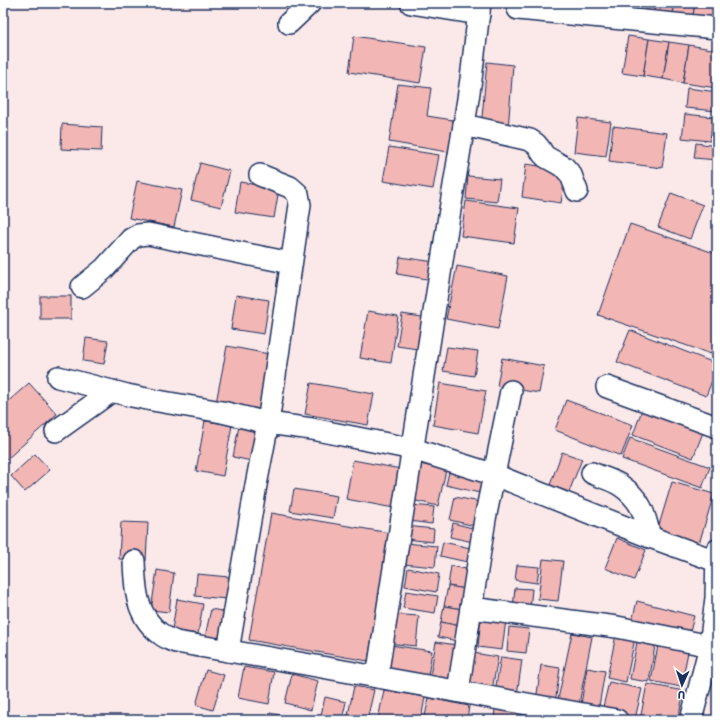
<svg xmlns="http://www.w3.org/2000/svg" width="720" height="723" viewBox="0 0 720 723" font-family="'Shantell Sans',sans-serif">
	<rect width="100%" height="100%" fill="#fbe9e9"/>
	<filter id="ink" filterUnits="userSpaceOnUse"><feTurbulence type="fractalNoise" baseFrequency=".025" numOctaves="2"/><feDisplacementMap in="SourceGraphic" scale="8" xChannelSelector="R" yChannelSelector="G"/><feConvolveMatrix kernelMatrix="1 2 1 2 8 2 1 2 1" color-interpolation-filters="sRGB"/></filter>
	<g filter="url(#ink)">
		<g fill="#f2b6b5" stroke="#1b2f5e">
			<polygon points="604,3 630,3 630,10 604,8"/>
			<polygon points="634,3 655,3 654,11 633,8"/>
			<polygon points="655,3 675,3 673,13 654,11"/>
			<polygon points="675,3 695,3 693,16 673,13"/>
			<polygon points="695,3 717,3 717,20 693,16"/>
			<polygon points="354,36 426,47 420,83 349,72"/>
			<polygon points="628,36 649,39 643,76 622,73"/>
			<polygon points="649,39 669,42 663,79 643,76"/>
			<polygon points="669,42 689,45 683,83 663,79"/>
			<polygon points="689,45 717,50 717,88 683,83"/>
			<polygon points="487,62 513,65 508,130 481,128"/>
			<polygon points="398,84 431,88 427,116 459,121 454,153 389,142"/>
			<polygon points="687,88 717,92 716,111 685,108"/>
			<polygon points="685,114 713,117 710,141 682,138"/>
			<polygon points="578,118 611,122 606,156 574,152"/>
			<polygon points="62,124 102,127 101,151 61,149"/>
			<polygon points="613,126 667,133 662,168 609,161"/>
			<polygon points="696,143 717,146 717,160 694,158"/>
			<polygon points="389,147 439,155 433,189 383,181"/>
			<polygon points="200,163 230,171 221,207 191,200"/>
			<polygon points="526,164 566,170 561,203 522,197"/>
			<polygon points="468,176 500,179 497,202 466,199"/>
			<polygon points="137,181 182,190 174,227 129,218"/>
			<polygon points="240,182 279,189 274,218 235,212"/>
			<polygon points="671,193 703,205 690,239 658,227"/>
			<polygon points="466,201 519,208 514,243 461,236"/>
			<polygon points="630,224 717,254 717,337 711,354 598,315"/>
			<polygon points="400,257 435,262 433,280 397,274"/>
			<polygon points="457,266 508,276 498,329 446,319"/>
			<polygon points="236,295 269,300 264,334 231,329"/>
			<rect x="40" y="296" width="31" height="23"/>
			<polygon points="368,311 398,316 391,363 360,358"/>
			<polygon points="402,314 429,318 425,350 397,346"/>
			<polygon points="630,330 717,364 717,368 706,396 617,362"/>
			<polygon points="86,338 108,341 104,364 83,361"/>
			<polygon points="227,346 274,355 262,417 215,408"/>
			<polygon points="447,347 478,351 474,376 443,371"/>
			<polygon points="502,358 544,366 539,393 497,386"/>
			<polygon points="29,383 57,414 6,460 3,457 3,406"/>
			<polygon points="311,383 374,394 368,425 305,414"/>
			<polygon points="440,383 486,391 478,433 433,425"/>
			<polygon points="566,400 633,425 621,456 555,430"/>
			<polygon points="643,407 704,430 693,458 633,435"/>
			<polygon points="205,421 232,425 223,476 196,471"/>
			<polygon points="239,426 261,430 256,462 233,457"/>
			<polygon points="630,438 710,467 702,488 622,459"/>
			<polygon points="562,452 582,459 569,492 550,485"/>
			<polygon points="35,454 50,470 25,492 11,476"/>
			<polygon points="353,460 406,470 399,509 346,499"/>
			<polygon points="416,463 446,470 438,506 408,499"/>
			<polygon points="449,472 487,481 484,494 446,485"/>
			<polygon points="672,482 714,494 698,547 656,535"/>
			<polygon points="294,489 337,496 333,518 290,511"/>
			<polygon points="455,497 480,502 475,526 450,520"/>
			<polygon points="411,505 434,507 432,524 409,521"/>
			<polygon points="271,513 390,533 368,661 249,640"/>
			<polygon points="121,522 148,523 146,561 119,559"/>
			<polygon points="453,523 476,529 473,542 450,537"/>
			<polygon points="406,526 434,529 433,542 405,539"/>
			<polygon points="617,538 646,550 634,580 605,568"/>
			<polygon points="443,542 475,549 472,563 440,556"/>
			<polygon points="405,543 437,546 435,567 403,564"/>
			<polygon points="543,559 563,561 558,601 538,599"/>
			<polygon points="517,565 539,567 537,583 515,580"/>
			<polygon points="451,566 476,571 472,590 448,586"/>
			<polygon points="408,568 439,574 436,592 405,586"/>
			<polygon points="157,570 174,573 169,612 151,610"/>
			<polygon points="197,574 229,577 227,599 195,596"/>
			<polygon points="448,586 472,590 468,610 444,606"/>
			<polygon points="515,588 532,589 530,610 513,608"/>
			<polygon points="406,591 438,596 435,613 403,608"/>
			<polygon points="177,599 203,604 198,634 172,630"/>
			<polygon points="637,601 694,616 688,640 631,625"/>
			<polygon points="444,606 468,610 465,627 441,622"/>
			<polygon points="211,609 231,613 225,641 205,637"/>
			<polygon points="389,614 419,616 416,646 386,643"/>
			<polygon points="481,617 506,620 502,650 478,647"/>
			<polygon points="441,622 465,627 462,642 438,637"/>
			<polygon points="509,627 529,629 526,653 507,651"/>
			<polygon points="572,633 592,637 578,709 557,704"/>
			<polygon points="616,635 635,638 626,682 607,678"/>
			<polygon points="659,641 689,647 681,687 651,681"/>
			<polygon points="436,642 464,646 457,686 429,682"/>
			<polygon points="637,642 655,646 649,682 630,679"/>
			<polygon points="383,644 432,651 428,676 380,669"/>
			<polygon points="473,653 498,657 492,690 468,685"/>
			<polygon points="501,657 522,660 517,695 495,691"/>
			<polygon points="541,665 560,668 555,704 536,701"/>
			<polygon points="244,667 274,672 269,704 238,698"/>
			<polygon points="587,668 605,671 598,712 580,710"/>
			<polygon points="206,670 224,675 213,710 196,705"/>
			<polygon points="292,674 318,681 311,710 285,703"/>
			<polygon points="609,682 642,689 635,719 602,711"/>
			<polygon points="647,684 684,691 678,720 640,720"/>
			<polygon points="354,686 374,690 367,720 347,720"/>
			<polygon points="384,690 425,697 421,720 378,720"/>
			<polygon points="325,697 346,702 342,720 320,720"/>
			<polygon points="429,698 469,706 467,720 424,720"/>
			<polygon points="495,709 546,717 546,720 494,720"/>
			<polygon points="270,713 303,720 268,720"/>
		</g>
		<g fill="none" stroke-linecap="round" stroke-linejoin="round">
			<g stroke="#1b2f5e" stroke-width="24">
				<g id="minor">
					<polyline points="411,3 479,14"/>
					<polyline points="518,9 717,28"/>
					<polyline points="289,23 310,3"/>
					<polyline points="464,125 530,140 536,144 540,149 543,154 546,157 564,167 571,175 577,191"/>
					<polyline points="82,287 104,269 131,239 138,235 148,234 291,263"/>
					<polyline points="58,377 127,395 152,400 222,412 268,423 300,205 298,194 290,187 260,175"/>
					<polyline points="607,387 717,427"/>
					<polyline points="56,431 112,391"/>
					<path d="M 592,473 C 601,477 612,480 620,485 C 641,499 645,514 650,537"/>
					<path d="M 134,561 C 135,589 136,617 162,635 C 166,638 171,640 176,642 L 305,664 L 377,677 L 617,720"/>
					<polyline points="471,608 617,627 667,637 710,646"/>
					<polyline points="228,651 256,485 268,423 312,429 413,449 495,475 650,537 716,561"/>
					<polyline points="377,677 449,216 464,125 471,79 480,3"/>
					<polyline points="458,691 485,519 511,391"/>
					<polyline points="691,720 710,646 716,598 717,550"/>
				</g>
			</g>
			<use href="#minor" stroke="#fff" stroke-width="21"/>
		</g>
	</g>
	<rect width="720" height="723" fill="none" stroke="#fff" stroke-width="16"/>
	<rect x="8" y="8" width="704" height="707" fill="none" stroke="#1b2f5e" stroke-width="1.5" filter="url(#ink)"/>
	<g transform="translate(682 685) rotate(183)" stroke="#ffffff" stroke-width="3" paint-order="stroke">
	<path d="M0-3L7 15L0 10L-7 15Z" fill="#1b2f5e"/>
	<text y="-6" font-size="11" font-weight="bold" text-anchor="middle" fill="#1b2f5e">U</text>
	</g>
</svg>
